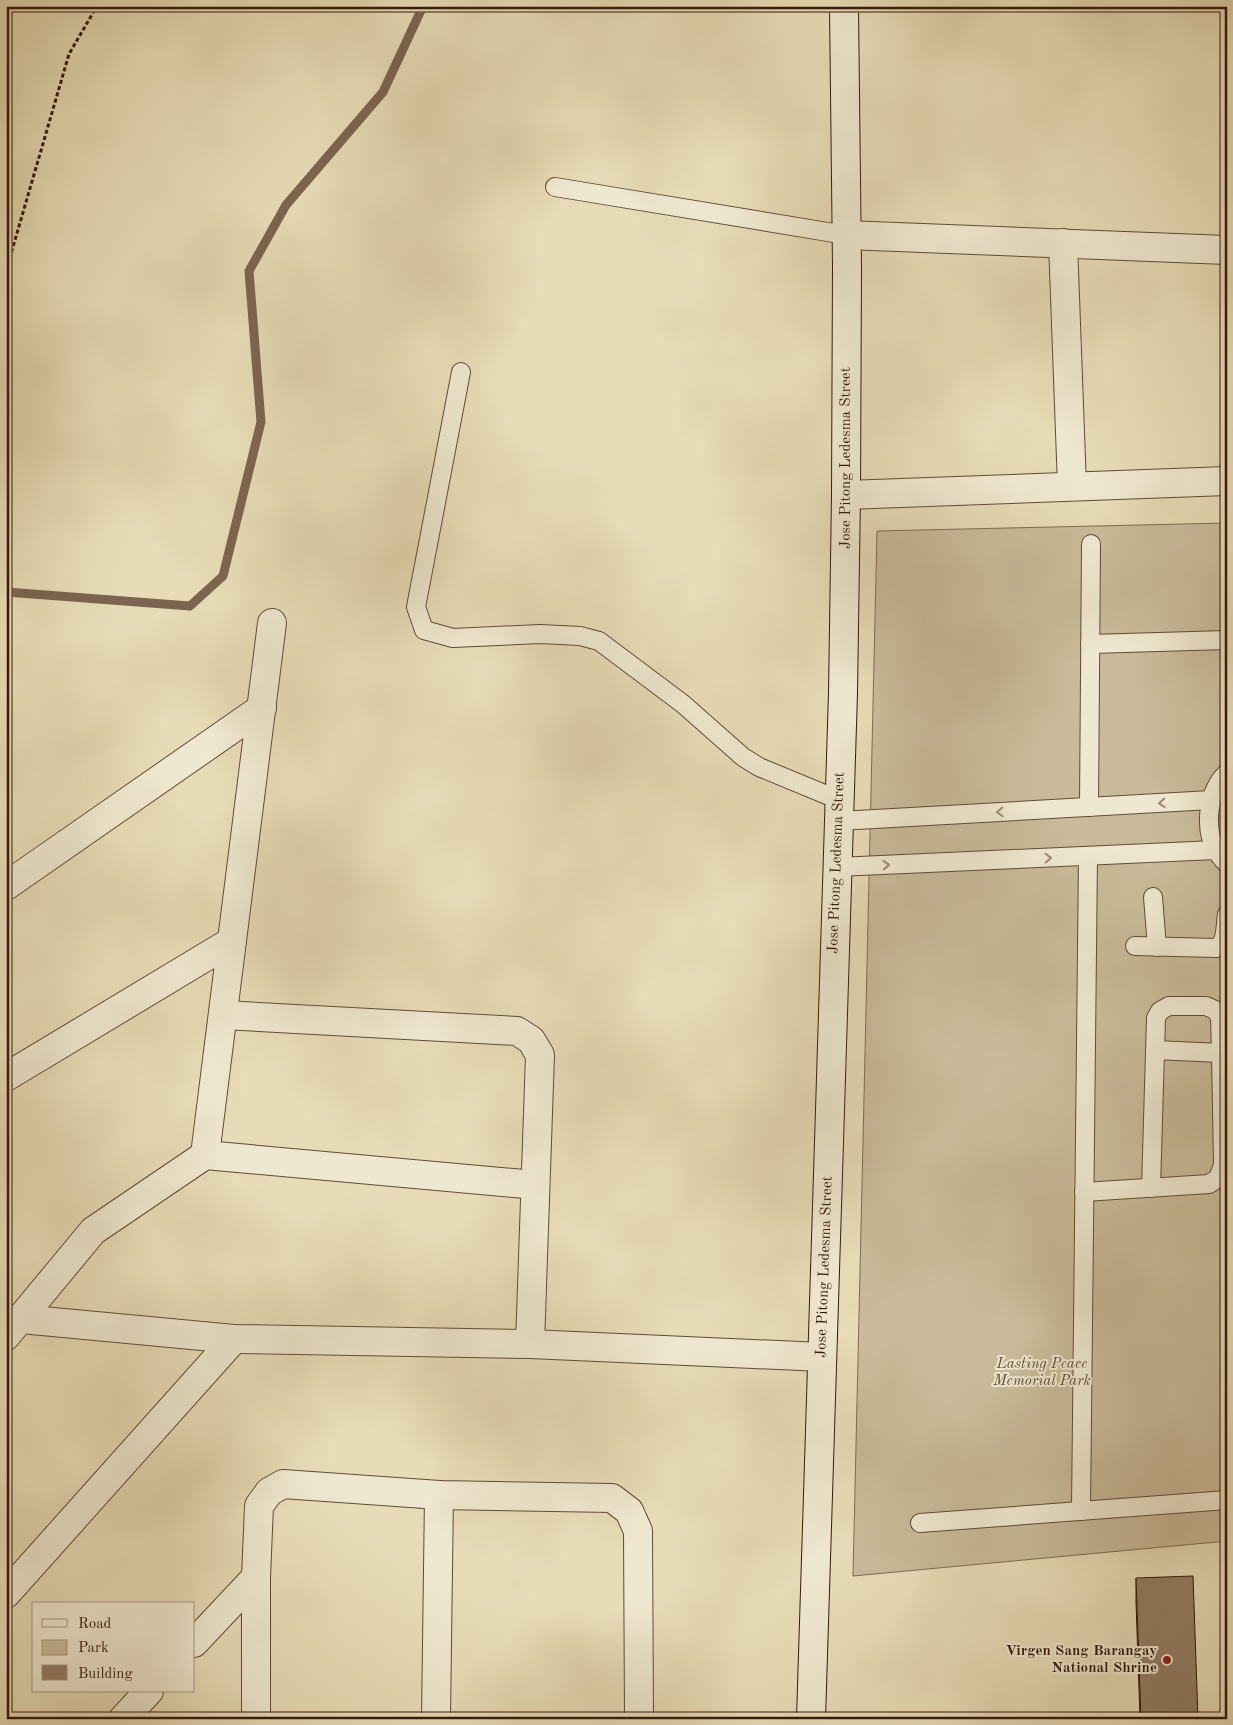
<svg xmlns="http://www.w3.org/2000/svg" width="1233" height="1725" viewBox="0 0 1233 1725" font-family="'Old Standard TT',serif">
	<rect width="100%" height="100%" fill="#e7dcb7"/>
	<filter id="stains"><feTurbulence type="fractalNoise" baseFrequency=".004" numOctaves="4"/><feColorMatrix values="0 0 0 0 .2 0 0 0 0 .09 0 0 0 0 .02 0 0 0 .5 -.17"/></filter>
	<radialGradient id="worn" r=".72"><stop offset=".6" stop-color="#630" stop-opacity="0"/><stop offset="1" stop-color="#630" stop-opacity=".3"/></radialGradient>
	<polygon fill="#c9bb9a" stroke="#806a53" points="1227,523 1227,1541 853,1576 877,531"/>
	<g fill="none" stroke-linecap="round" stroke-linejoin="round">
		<polyline stroke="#7c6550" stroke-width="9" points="6,592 190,606 223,576 261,422 249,271 286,205 383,92 423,6"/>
		<g stroke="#624937" stroke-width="20">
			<g id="lane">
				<polyline points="555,187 846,235"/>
				<polyline points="461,372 416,607 424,630 453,638 540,634 580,636 599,641 683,704 743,757 759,767 839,800"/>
				<polyline points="1090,644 1227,640"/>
				<path d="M 1227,773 C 1208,790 1203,829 1217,851 C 1219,856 1223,860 1227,864"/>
				<polyline points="1089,807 1091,544"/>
				<polyline points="839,821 1211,800"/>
				<polyline points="837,867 1216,850"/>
				<polyline points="1153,897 1157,947"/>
				<path d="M 1135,946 L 1216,948 C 1227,944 1225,925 1227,914"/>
				<polyline points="1151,1188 1156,1018 1160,1011 1169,1006 1206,1006 1215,1010 1220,1017 1221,1053 1155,1050"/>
				<polyline points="1084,1192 1209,1184 1218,1178 1223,1165 1221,1053 1227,1053"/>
				<polyline points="1081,1511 1088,856"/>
				<polyline points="920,1523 1227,1500"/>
			</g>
		</g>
		<g stroke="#624937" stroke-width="30">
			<g id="street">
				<polyline points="846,235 1227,250"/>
				<polyline points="1063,243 1072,486"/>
				<polyline points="846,495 1227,481"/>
				<polyline points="6,886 262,708"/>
				<polyline points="223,1015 517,1031 531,1040 540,1055 530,1344"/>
				<polyline points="6,1077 232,941"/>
				<polyline points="205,1155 272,623"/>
				<polyline points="21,1319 234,1339 530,1344 822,1357"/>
				<polyline points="6,1336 93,1231 205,1155 535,1185"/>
				<polyline points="6,1594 234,1339"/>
				<polyline points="194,1643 256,1577"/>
				<polyline points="123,1719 149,1691"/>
				<polyline points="256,1719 256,1577 259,1506 269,1492 283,1484 439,1495 612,1498 629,1511 638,1531 639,1719"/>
				<polyline points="436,1719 439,1495"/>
			</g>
		</g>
		<g stroke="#36180c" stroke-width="30">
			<polyline id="secondary" points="811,1719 843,693 846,495 847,266 844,6"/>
		</g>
		<polyline stroke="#36180c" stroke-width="3" stroke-dasharray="4 2.5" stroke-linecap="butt" points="6,271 69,54 97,6"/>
		<use href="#lane" stroke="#efe8d0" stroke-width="18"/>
		<use href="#street" stroke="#efe8d0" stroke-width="28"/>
		<use href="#secondary" stroke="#efe8d0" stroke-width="28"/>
	</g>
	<polygon fill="#7e6c57" stroke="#36180c" points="1136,1578 1198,1719 1140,1719 1136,1602"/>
	<polygon fill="#927e65" stroke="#36180c" points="1193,1576 1198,1719 1141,1719 1136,1578"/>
	<defs><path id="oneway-chevron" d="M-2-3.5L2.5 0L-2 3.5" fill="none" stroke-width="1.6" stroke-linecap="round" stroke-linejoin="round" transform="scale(1.25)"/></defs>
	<g stroke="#9c8a78">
		<use href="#oneway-chevron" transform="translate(1162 803) rotate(177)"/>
		<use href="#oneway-chevron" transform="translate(1000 812) rotate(177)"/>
		<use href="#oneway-chevron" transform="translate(1048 858) rotate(-2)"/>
		<use href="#oneway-chevron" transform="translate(886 865) rotate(-2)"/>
	</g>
	<circle fill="#8f2418" stroke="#efe8d0" stroke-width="2" cx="1167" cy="1660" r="5"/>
	<g text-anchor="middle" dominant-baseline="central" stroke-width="4" stroke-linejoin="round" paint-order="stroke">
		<g font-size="15" fill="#36180c" stroke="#efe8d0">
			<text transform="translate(846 458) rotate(-90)">Jose Pitong Ledesma Street</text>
			<text transform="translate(837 863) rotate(-88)">Jose Pitong Ledesma Street</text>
			<text transform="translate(825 1267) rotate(-88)">Jose Pitong Ledesma Street</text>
		</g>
		<g font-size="15" font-style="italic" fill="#624937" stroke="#efe8d0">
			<text x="1042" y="1364">Lasting Peace<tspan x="1042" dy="17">Memorial Park</tspan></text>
		</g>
		<g font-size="15" font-weight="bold" fill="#36180c" stroke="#efe8d0" text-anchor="end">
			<text x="1157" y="1651">Virgen Sang Barangay<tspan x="1157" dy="17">National Shrine</tspan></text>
		</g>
	</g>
	<rect width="1233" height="1725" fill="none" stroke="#e7dcb7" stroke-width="25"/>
	<rect x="8" y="8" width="1218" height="1710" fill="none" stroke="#36180c" stroke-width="2.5"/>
	<rect x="12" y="12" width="1208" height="1700" fill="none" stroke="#36180c"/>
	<rect x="32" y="1602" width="162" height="90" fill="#efe8d0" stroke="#a59582"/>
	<rect x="42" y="1619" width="25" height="8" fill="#efe8d0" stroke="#a59582"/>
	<text x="78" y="1628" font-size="15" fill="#36180c">Road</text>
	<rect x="42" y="1640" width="25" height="15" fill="#c9bb9a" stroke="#a59582"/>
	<text x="78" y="1652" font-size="15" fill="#36180c">Park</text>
	<rect x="42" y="1665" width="25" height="15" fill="#927e65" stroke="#a59582"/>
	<text x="78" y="1678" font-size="15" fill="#36180c">Building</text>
	<rect width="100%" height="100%" filter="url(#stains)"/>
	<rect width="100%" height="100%" fill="url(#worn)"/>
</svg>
